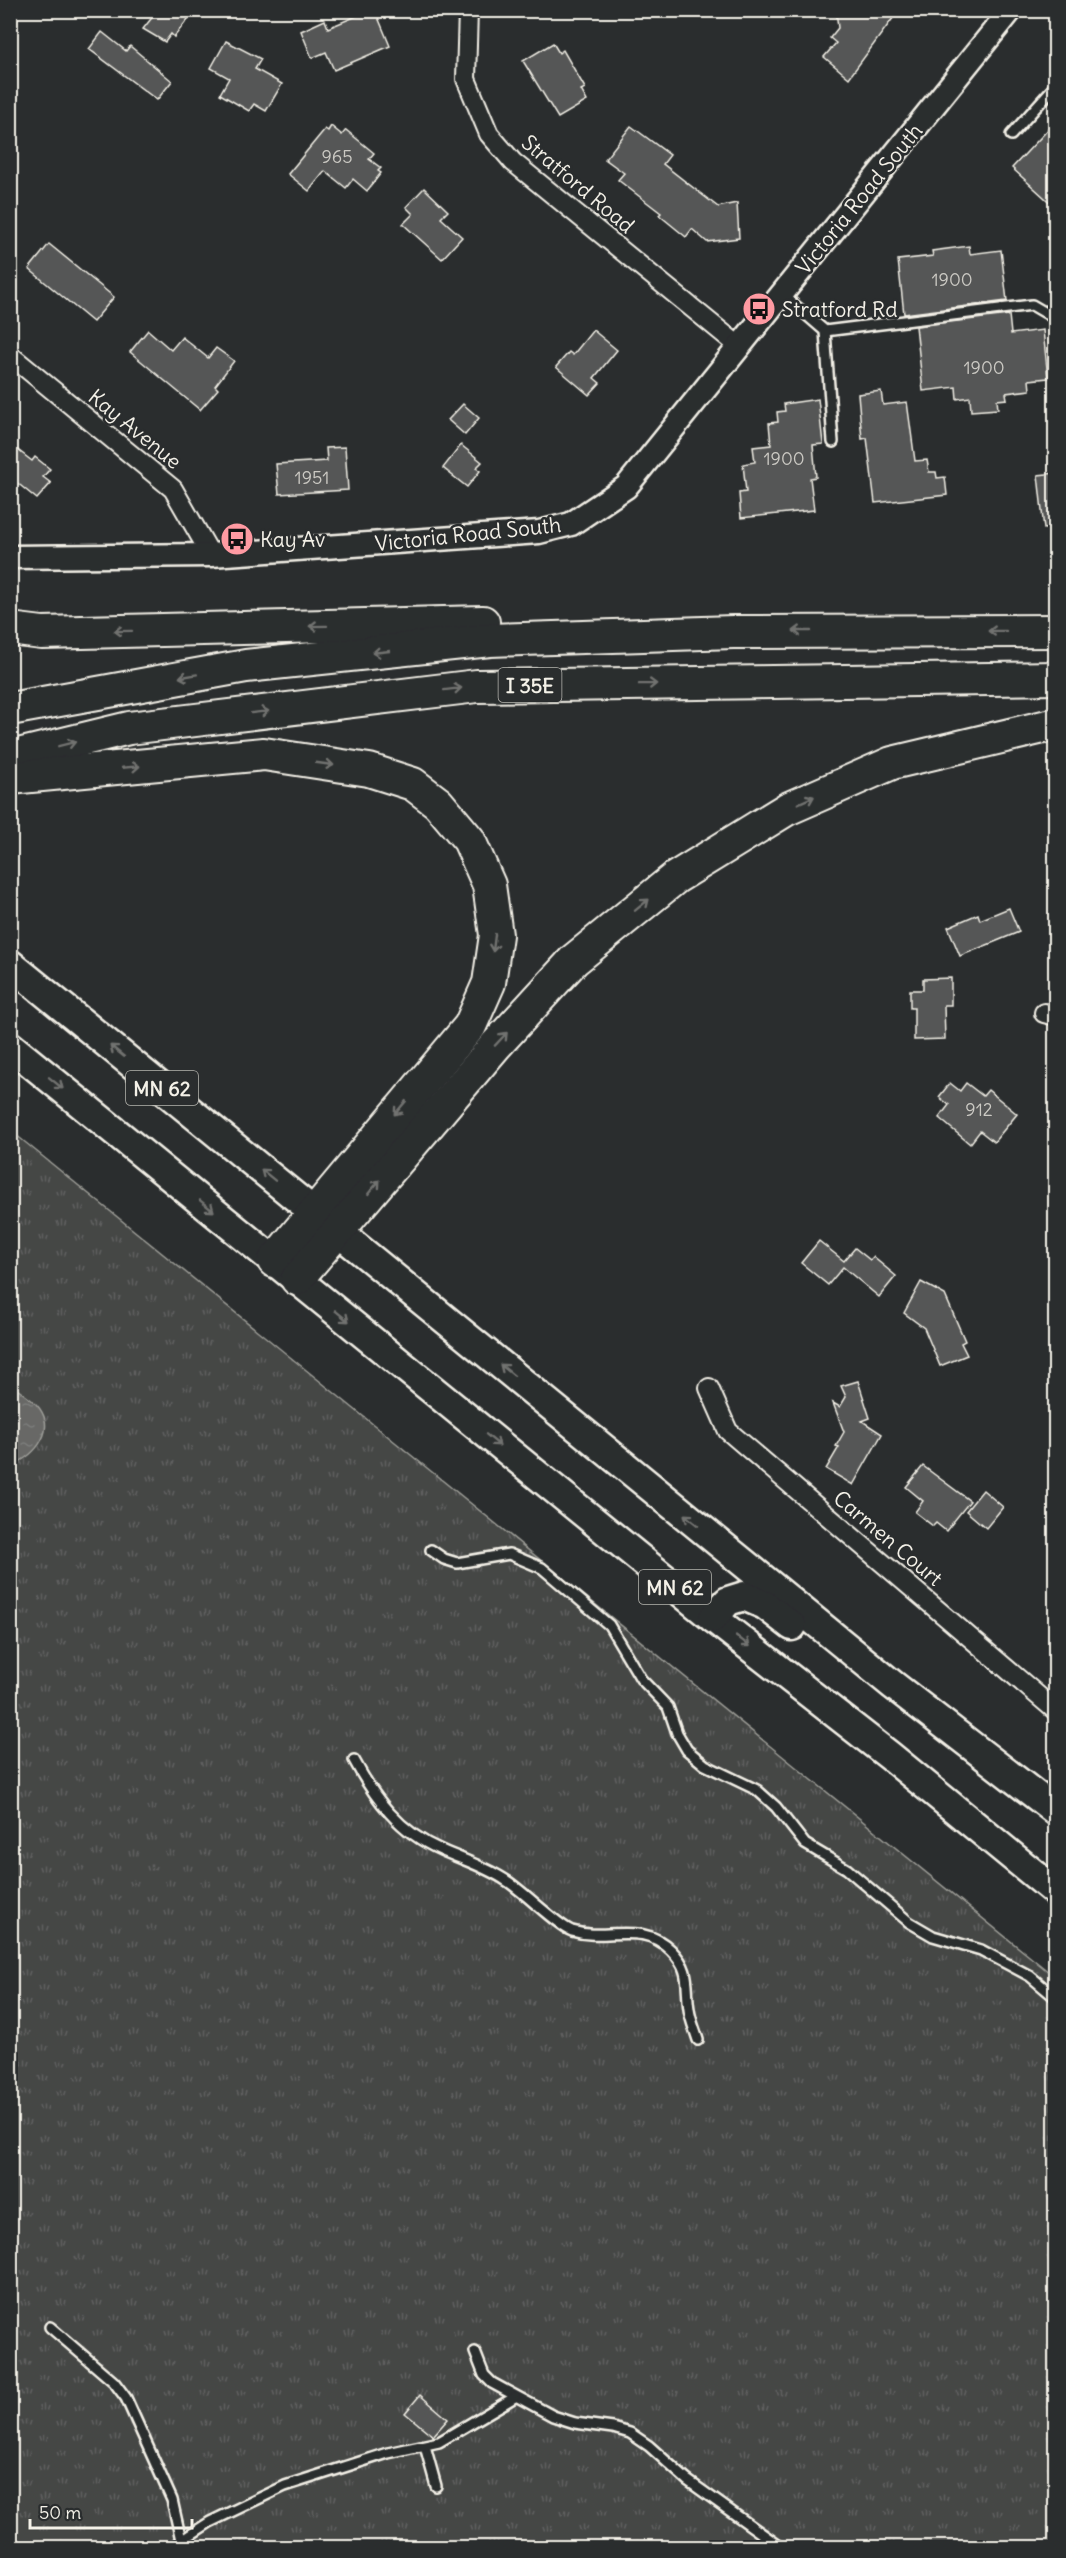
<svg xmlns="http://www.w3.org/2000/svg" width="1066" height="2558" viewBox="0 0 1066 2558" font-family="Delius,sans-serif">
	<defs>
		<pattern id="grass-tufts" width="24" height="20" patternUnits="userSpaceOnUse" patternTransform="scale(1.5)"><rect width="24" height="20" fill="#444645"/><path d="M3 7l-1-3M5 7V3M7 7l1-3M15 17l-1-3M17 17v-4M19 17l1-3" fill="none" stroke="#606160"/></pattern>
		<pattern id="water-ripples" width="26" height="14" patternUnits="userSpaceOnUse" patternTransform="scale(1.5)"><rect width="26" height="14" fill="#676866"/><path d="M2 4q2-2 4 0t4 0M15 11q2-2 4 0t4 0" fill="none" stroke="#7d7e7c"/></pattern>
	</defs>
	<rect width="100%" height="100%" fill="#2a2d2e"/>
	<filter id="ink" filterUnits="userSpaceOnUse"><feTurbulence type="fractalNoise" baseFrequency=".0167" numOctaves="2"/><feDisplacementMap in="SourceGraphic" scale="12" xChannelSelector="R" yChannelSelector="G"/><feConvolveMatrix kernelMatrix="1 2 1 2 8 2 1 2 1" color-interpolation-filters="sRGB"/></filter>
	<g filter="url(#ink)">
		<polygon fill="url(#grass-tufts)" stroke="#9c9c96" stroke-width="1.5" points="10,1130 1055,1977 1055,2547 11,2547"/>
		<path fill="url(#water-ripples)" stroke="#9f9f9a" stroke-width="1.5" d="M 10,1383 C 18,1391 28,1396 36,1404 C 59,1429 36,1455 11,1466 Z"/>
		<g fill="#555756" stroke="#f4f1e8" stroke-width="1.5">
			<polygon points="158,10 195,10 174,37 171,34 165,42 143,29"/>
			<polygon points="371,10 375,10 390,46 334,70 326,52 312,58 301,31 325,20 328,28"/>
			<polygon points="836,10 899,10 849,78 824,57 836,43 830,38 838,28"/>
			<polygon points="102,32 126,51 130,46 172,81 157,100 89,49"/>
			<polygon points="226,41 261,59 255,69 282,84 266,111 254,104 249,111 220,94 229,78 211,68"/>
			<polygon points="553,43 559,53 563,50 585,88 581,90 587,101 558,118 523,61"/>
			<polygon points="1056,121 1056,208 1012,168"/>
			<polygon points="331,126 342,135 346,130 374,153 369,159 381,168 378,171 381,173 367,191 353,179 346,188 325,171 309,191 288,174 325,129 328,131"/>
			<polygon points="631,126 670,155 663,164 718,207 737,203 739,238 707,242 692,229 686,237 659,215 661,213 618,180 624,173 605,159"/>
			<polygon points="424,188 448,211 441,218 462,237 442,259 403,224 413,214 406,207"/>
			<polygon points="49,244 114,297 93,322 29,269"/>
			<polygon points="969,246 970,254 1001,250 1007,301 904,314 898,260 933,256 932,251"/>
			<polygon points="1009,315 1011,334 1043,330 1048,378 1029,380 1030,390 1006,393 1007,399 997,400 998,409 971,411 970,397 957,399 956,387 923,391 916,326"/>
			<polygon points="148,330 171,350 182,337 208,358 216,348 234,361 215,386 218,389 200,410 130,352"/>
			<polygon points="593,330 617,350 594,378 600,383 589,395 556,367 569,352 573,355"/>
			<polygon points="881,391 883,405 907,402 915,461 927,460 929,472 936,472 937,478 945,477 947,495 875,503 867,438 862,439 858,394"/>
			<polygon points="818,399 823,444 813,445 816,477 810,478 814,510 741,518 739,493 746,492 743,464 755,462 753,447 771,445 769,423 778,422 777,412 785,411 784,404"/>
			<polygon points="463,404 479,418 465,435 448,420"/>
			<polygon points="10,444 32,461 35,457 50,469 43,477 51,483 37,499 10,477"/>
			<polygon points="461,445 482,462 476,468 480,471 467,487 443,468"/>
			<polygon points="345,447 348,490 279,494 276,464 327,461 326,448"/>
			<polygon points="1056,473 1056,528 1044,529 1038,475"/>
			<polygon points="1009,908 1019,932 960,956 948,927 978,914 980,920"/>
			<polygon points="951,978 951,1005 944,1005 945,1039 914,1040 914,1008 910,1008 910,990 923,990 923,979"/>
			<polygon points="950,1083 960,1091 966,1083 983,1096 988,1090 1017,1114 994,1142 980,1131 970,1144 939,1118 949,1105 939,1097"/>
			<polygon points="819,1241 844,1261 855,1248 870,1260 873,1257 896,1276 879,1297 843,1267 828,1285 801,1263"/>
			<polygon points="921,1282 945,1295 965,1341 961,1343 967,1355 940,1366 924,1328 904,1313"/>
			<polygon points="858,1381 870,1418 862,1421 882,1434 853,1485 826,1469 839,1447 836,1446 844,1432 833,1403 840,1407 846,1397 841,1386"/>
			<polygon points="923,1466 970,1501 946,1531 936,1523 933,1526 915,1512 923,1501 906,1487"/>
			<polygon points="983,1490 1003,1507 986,1528 966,1511"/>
			<polygon points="420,2395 448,2419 433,2436 405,2413"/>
		</g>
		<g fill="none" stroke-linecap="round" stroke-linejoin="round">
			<g stroke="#f4f1e8" stroke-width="14">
				<g id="service">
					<polyline points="1011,135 1056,85"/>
					<polyline points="782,294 825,331 1032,305 1056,319"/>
					<polyline points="825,331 833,442"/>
					<polyline points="431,1550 444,1559 457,1563 509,1554 542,1568 609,1625 641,1679 668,1707 677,1733 687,1750 705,1765 757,1790 776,1807 805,1844 847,1869 909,1922 933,1936 981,1950 1030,1976 1056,1998"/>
					<path d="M 354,1760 C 375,1799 399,1832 441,1850 C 463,1860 487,1867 507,1881 C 523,1891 558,1926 572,1931 C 607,1942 641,1920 671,1950 C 692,1971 685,1985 689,2009 C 690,2019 695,2030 698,2040"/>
					<polyline points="50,2327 114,2382 126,2398 172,2500 181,2540"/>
					<polyline points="475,2352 484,2375 492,2383 553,2416 575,2423 613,2428 630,2433 649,2446 687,2480 782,2548"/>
					<polyline points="425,2446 436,2486"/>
					<polyline points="170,2548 210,2522 285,2486 388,2453 439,2442 515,2397"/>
				</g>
			</g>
			<g stroke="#f4f1e8" stroke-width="22">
				<g id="minor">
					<polyline points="468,10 466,79 489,134 513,162 740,347"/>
					<polyline points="10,355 173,489 211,555"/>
					<polyline points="1044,1013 1056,1016"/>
					<polyline points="709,1388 728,1431 1056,1711"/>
				</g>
			</g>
			<g stroke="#f4f1e8" stroke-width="27">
				<polyline id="tertiary" points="10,557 211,555 539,532 571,524 626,487 1011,10"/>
			</g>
			<g stroke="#f4f1e8" stroke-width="33">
				<g id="trunk">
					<polyline points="10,964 893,1685 1056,1811"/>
					<polyline points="10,1046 713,1618 890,1756 1056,1892"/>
					<polyline points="713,1618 728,1601 744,1596 765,1605 792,1626"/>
				</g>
			</g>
			<g stroke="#f4f1e8" stroke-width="36">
				<g id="motorway">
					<polyline points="10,629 42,633 483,622"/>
					<polyline points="10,709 246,666 490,640 733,632 1056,631"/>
					<polyline points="10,757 129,728 477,686 1056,678"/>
					<polyline points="10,778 264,754 369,770 413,784 438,803 469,840 489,885 496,935 489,983 470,1026 274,1261"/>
					<polyline points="297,1279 496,1045 574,960 675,878 787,809 892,763 1056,724"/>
				</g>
			</g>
			<use href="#service" stroke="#2a2d2e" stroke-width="9"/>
			<use href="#minor" stroke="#2a2d2e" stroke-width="18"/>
			<use href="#tertiary" stroke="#2a2d2e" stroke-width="22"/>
			<use href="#trunk" stroke="#2a2d2e" stroke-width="28"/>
			<use href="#motorway" stroke="#2a2d2e" stroke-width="32"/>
		</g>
		<defs><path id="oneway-shaft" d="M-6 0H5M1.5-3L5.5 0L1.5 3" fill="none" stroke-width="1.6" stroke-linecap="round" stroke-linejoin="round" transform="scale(1.5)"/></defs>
		<g stroke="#71726f">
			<use href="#oneway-shaft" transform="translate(318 626) rotate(179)"/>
			<use href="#oneway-shaft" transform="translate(123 631) rotate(179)"/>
			<use href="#oneway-shaft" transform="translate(802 631) rotate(180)"/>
			<use href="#oneway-shaft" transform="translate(997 631) rotate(180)"/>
			<use href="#oneway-shaft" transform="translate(381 652) rotate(174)"/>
			<use href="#oneway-shaft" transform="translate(188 676) rotate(170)"/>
			<use href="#oneway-shaft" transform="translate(648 684) rotate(-1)"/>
			<use href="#oneway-shaft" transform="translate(453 689) rotate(-7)"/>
			<use href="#oneway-shaft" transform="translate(260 712) rotate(-7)"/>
			<use href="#oneway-shaft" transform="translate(67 744) rotate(-14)"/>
			<use href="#oneway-shaft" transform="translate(325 764) rotate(8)"/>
			<use href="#oneway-shaft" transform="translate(131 767) rotate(-5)"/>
			<use href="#oneway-shaft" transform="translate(806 800) rotate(-24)"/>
			<use href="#oneway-shaft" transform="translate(642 905) rotate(-39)"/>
			<use href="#oneway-shaft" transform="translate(494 943) rotate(97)"/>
			<use href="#oneway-shaft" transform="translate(501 1039) rotate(-47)"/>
			<use href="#oneway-shaft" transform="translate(117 1051) rotate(-141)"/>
			<use href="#oneway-shaft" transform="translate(56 1083) rotate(39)"/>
			<use href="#oneway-shaft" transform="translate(400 1108) rotate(130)"/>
			<use href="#oneway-shaft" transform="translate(268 1175) rotate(-141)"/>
			<use href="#oneway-shaft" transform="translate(374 1187) rotate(-50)"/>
			<use href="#oneway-shaft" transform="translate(207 1206) rotate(39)"/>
			<use href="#oneway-shaft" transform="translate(342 1316) rotate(39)"/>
			<use href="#oneway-shaft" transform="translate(507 1370) rotate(-141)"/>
			<use href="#oneway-shaft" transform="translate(493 1440) rotate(39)"/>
			<use href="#oneway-shaft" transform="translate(691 1520) rotate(-141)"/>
			<use href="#oneway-shaft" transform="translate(743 1641) rotate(38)"/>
		</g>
	</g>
	<defs>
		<g id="bus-disc" transform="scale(1.725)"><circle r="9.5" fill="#ff9aa2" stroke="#2a2d2e"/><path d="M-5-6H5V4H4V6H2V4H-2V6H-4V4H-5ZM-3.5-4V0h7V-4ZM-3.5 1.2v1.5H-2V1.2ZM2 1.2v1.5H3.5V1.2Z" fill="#111"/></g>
	</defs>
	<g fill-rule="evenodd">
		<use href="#bus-disc" x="759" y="309"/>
		<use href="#bus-disc" x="237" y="539"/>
	</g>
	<g text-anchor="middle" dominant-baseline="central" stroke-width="5" stroke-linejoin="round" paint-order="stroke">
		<g font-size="18" fill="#cccac4">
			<text x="337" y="156">965</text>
			<text x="952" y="279">1900</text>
			<text x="984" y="367">1900</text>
			<text x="784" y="458">1900</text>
			<text x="312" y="477">1951</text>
			<text x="979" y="1109">912</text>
		</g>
		<g fill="#2a2d2e" stroke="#b7b6b0" stroke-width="1.5">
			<rect x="498.5" y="668" width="63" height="34" rx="4.5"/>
			<rect x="126" y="1071" width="72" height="34" rx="4.5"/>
			<rect x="639" y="1570" width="72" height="34" rx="4.5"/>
		</g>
		<g font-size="20" font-weight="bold" fill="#f4f1e8">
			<text x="530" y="685">I 35E</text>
			<text x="162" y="1088">MN 62</text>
			<text x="675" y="1587">MN 62</text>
		</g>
		<g font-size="21" fill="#f4f1e8" stroke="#2a2d2e">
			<text transform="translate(578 184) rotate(40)">Stratford Road</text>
			<text transform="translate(859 199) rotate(-51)">Victoria Road South</text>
			<text transform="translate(135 429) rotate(39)">Kay Avenue</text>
			<text transform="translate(468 534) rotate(-6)">Victoria Road South</text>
			<text transform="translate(888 1538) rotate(40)">Carmen Court</text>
		</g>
		<g font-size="21" fill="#f4f1e8" stroke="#2a2d2e" text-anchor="start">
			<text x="782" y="309">Stratford Rd</text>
			<text x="260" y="539">Kay Av</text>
		</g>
	</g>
	<rect width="1066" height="2558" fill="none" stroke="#2a2d2e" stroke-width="36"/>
	<rect x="18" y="18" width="1030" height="2522" fill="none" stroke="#f4f1e8" stroke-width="2" filter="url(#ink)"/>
	<path d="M30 2519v9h162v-9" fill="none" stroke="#f4f1e8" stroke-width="3"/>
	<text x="39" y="2519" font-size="18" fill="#f4f1e8" stroke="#2a2d2e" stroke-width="4.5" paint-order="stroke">50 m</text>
</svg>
